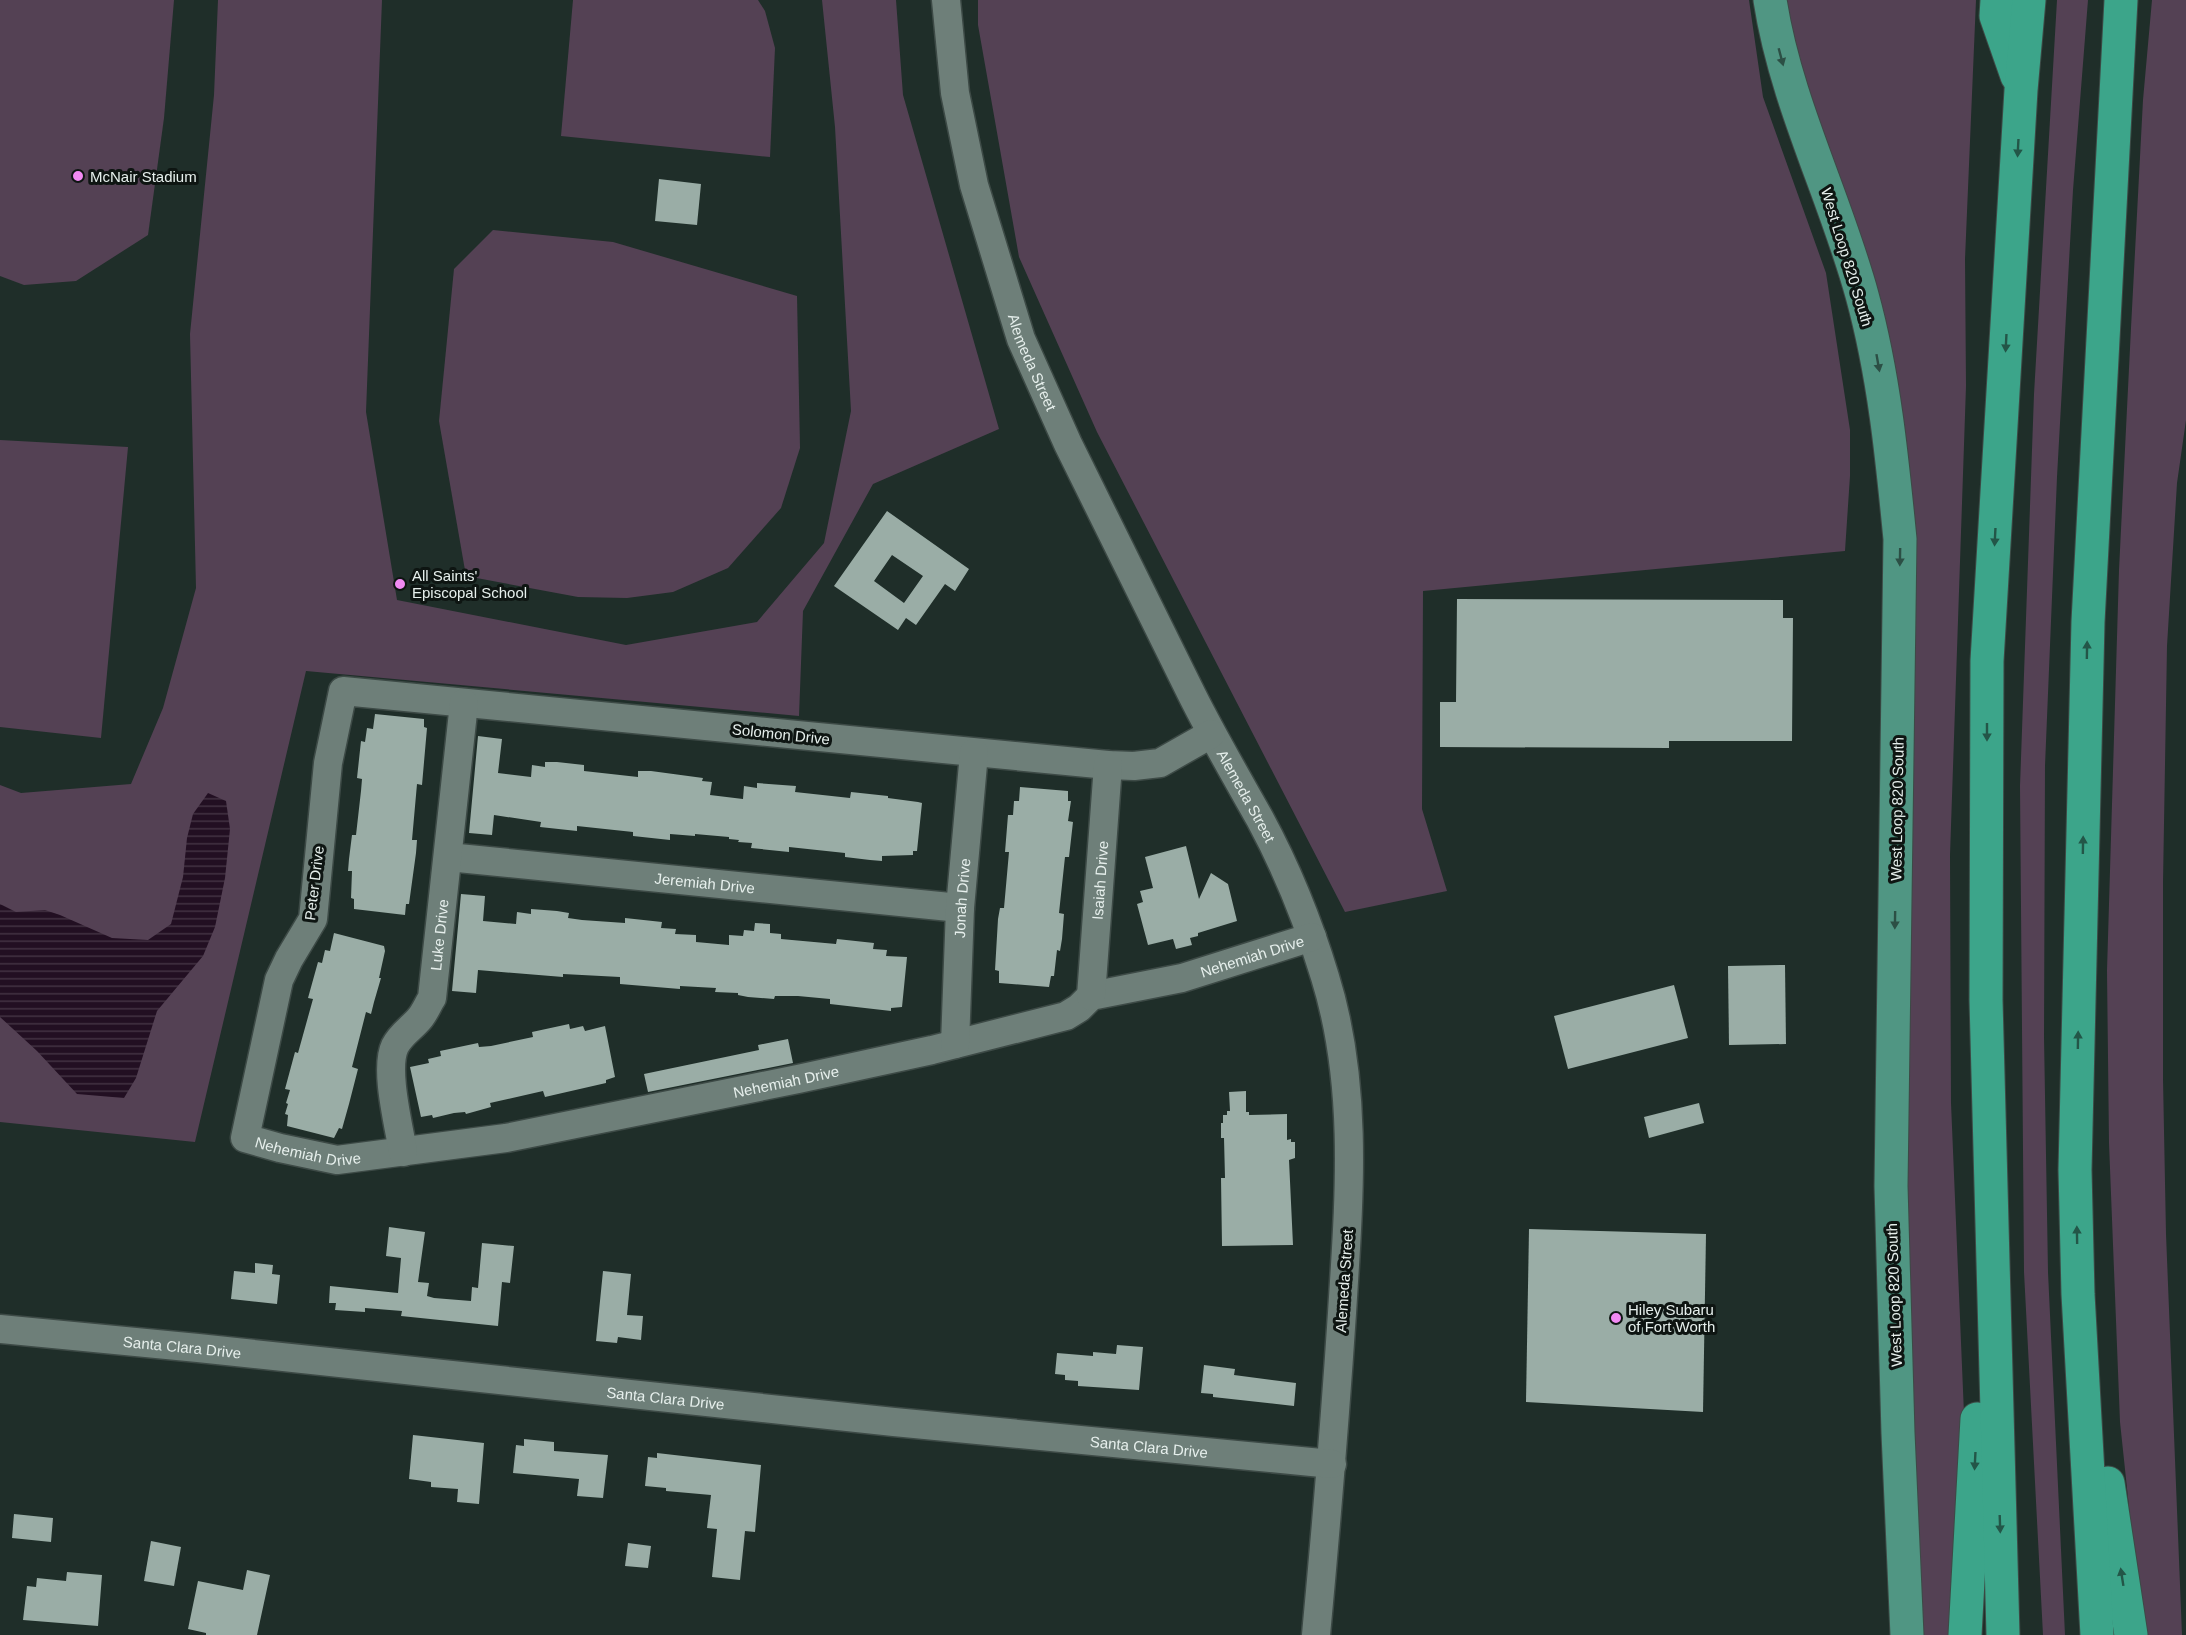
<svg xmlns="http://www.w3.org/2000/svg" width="2186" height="1635" viewBox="0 0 2186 1635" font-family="Arial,sans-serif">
	<defs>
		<pattern id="water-rules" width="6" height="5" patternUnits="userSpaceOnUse" patternTransform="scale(1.5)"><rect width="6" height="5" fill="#220f22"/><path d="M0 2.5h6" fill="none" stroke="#423242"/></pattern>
	</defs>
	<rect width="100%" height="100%" fill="#1f2e29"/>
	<g fill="#544154">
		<polygon points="0,0 174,0 164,118 148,235 76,281 24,285 0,276"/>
		<polygon points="218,0 382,0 366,412 397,600 626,645 757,622 824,543 851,411 835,127 822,0 896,0 903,95 999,429 873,484 803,611 799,716 306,671 195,1142 0,1122 0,785 21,793 131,784 163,708 196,588 190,334 214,95"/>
		<polygon points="573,0 758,0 765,11 775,48 770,157 561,136"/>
		<polygon points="978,0 1749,0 1763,97 1826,273 1850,430 1850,476 1845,551 1423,591 1422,809 1447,891 1345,912 1097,432 1019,257 978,25"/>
		<polygon points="1781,0 1976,0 1965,259 1966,386 1950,855 1951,1103 1964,1414 1953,1635 1921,1635 1908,1376 1905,493"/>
		<polygon points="2057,0 2088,0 2073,190 2057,477 2045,766 2044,1037 2048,1272 2065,1635 2043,1635 2024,1272 2020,786 2034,394"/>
		<polygon points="2152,0 2186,0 2186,420 2177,483 2167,646 2163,883 2163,1079 2166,1234 2182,1635 2143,1635 2142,1630 2120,1422 2109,1143 2107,971 2119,570 2131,328 2143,100"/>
		<polygon points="493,230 613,242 797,296 800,448 781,508 728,568 673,592 627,598 578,597 466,576 439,421 454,269"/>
		<polygon points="0,440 128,447 101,738 0,727"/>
	</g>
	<polygon fill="url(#water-rules)" points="208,793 226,801 230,829 225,878 215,927 203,956 157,1011 136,1078 124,1098 77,1094 37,1051 0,1017 0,904 16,912 45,910 60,915 112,938 148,940 171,924 183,877 187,838 193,814"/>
	<g fill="#9aada6" fill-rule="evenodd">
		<polygon points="659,179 701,184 697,225 655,221"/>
		<path d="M 887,511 L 969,569 L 955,591 L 945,584 L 916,625 L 906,618 L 898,630 L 834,586 ZM 892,555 L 923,576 L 904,603 L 874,581 Z"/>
		<polygon points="1457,599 1783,600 1783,618 1793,618 1792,741 1669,741 1669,748 1440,747 1440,702 1456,702"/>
		<polygon points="375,714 424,719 424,727 427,728 422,785 417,784 412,840 417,840 416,853 409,904 406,904 405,915 354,909 354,899 351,898 352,871 348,871 349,859 352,835 356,835 361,791 362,779 357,778 361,741 365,742 367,728 373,729"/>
		<polygon points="478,736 502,739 498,773 531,777 532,765 545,767 545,762 557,762 584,765 584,771 638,777 638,771 651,771 703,778 702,781 712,782 710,795 743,799 744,786 757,788 757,783 796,786 795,792 850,798 851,792 888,796 888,798 918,802 922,803 917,851 913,851 913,855 882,856 882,861 870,860 845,857 845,853 789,847 789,852 751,848 752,843 738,842 739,840 729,839 729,837 695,834 695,836 670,834 670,840 633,836 633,832 577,826 577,831 540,827 541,822 494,815 492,835 469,833"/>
		<polygon points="1020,787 1068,791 1068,801 1071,801 1068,821 1073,822 1069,857 1065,857 1059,913 1064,914 1062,939 1060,951 1057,950 1054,976 1051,976 1049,987 999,983 999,971 995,970 998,919 1000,908 1004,908 1009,852 1005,852 1008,815 1013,815 1014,801 1019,801"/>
		<polygon points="1186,846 1199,899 1211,873 1228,884 1237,921 1198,933 1198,936 1190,938 1192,945 1176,949 1173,939 1148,945 1137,904 1143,902 1140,891 1153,888 1145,857"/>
		<polygon points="461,894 485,896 483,921 516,924 517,912 531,914 531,909 557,911 569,913 568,918 582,920 625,923 625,918 662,922 661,928 676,929 675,934 696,935 696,942 729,945 729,935 743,936 744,930 754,931 755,923 770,924 770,933 781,934 781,939 836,944 837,939 874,943 873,949 887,950 886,956 907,957 902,1007 891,1008 891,1011 830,1004 830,999 798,996 775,996 774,999 748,997 738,995 738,993 715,992 716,988 680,986 680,989 620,984 620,977 563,974 563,977 478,970 476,993 452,991"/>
		<polygon points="334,933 384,946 385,951 379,978 381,978 374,1002 371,1014 366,1012 352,1067 358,1069 349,1104 342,1129 339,1128 334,1138 287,1126 288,1115 285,1114 288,1104 286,1103 290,1090 285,1089 295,1052 298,1053 313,999 308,998 318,962 322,963 325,950 330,951"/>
		<polygon points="1785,965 1786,1044 1729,1045 1728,966"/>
		<polygon points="1674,985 1688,1038 1568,1069 1554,1016"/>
		<polygon points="569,1024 570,1029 583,1026 585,1031 605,1026 615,1077 606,1080 606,1083 558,1094 545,1097 543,1091 490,1103 491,1107 466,1114 465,1112 454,1113 433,1118 432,1115 421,1117 410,1067 429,1063 428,1059 441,1056 440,1051 478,1043 479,1047 491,1046 533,1037 532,1032"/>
		<polygon points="788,1039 793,1063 648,1092 644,1074 759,1050 758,1045"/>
		<polygon points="1246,1091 1246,1112 1249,1112 1249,1115 1287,1114 1287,1140 1291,1139 1291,1142 1295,1142 1295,1158 1289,1160 1293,1245 1222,1246 1221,1178 1225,1178 1224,1138 1221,1138 1221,1123 1223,1123 1223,1115 1227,1115 1227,1111 1230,1111 1229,1092"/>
		<polygon points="1699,1103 1704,1123 1649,1138 1644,1117"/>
		<polygon points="389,1227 425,1232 418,1282 429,1283 427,1296 434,1298 471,1301 472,1287 478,1288 482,1243 514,1246 510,1283 502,1282 498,1326 401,1316 402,1311 365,1308 365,1312 335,1310 336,1303 329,1303 330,1286 398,1293 401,1258 386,1256"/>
		<polygon points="1529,1229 1706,1234 1703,1412 1526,1402"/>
		<polygon points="255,1263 273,1265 272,1274 280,1275 277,1304 231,1299 234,1271 255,1273"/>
		<polygon points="603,1271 631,1274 627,1315 643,1316 641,1340 618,1337 617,1343 596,1341"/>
		<polygon points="1117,1345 1143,1347 1139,1390 1078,1386 1078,1381 1065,1380 1065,1375 1055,1374 1057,1353 1093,1356 1093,1352 1116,1354"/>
		<polygon points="1204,1365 1235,1369 1234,1375 1296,1383 1294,1406 1213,1397 1213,1394 1201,1393"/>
		<polygon points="413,1435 484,1443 479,1504 457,1502 458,1489 431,1487 431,1482 409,1479"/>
		<polygon points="524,1439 554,1442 554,1451 608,1455 603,1498 577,1496 579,1479 513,1473 516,1445 524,1446"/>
		<polygon points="657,1453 761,1465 755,1532 745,1531 740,1580 712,1577 717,1529 707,1528 711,1495 666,1491 666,1488 645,1486 648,1457 657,1458"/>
		<polygon points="14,1514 53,1518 51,1542 12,1538"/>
		<polygon points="151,1541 181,1547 174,1586 144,1581"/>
		<polygon points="628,1543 651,1546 648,1568 625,1566"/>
		<polygon points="247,1570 270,1575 257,1635 206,1635 206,1633 188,1629 198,1581 243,1590"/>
		<polygon points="67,1572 102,1575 98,1626 23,1620 27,1586 36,1587 37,1578 66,1581"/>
	</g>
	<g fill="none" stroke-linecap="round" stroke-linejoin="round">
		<g stroke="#3d4a46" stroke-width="31">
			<g id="minor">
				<path id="s1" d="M 946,0 L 955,93 L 974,185 L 1021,339 L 1068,444 L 1192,695 C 1213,737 1237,778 1260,819 C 1287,869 1309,924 1325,977 C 1359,1086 1349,1201 1342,1313 C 1335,1420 1326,1528 1316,1635"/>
				<path id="s2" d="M 1211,734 L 1160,763 L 1134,766 L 1108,765 L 343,691 L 328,763 L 313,919 L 289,959 L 279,980 L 245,1138 L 280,1148 L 337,1160 L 506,1138 L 798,1079 L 932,1050 L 1066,1016 L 1079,1008 L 1091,996 L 1182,978 L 1312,937"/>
				<path id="s3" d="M 448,857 L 960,908"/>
				<path id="s4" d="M 1091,996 L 1108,765"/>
				<path id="s5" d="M 955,1044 L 960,908 L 974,753"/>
				<path id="s6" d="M 403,1152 C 399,1126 384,1069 395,1046 C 401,1034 412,1028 420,1018 C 425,1012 428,1004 432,998 L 464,703"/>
				<path id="s7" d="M 0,1329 L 198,1348 L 894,1422 L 1332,1464"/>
			</g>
		</g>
		<g stroke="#3d4a46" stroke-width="35">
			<path id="major" d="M 1770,0 C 1786,103 1835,196 1862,295 C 1884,375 1892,457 1900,539 L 1891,1186 L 1898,1433 L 1907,1635"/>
		</g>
		<g stroke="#3d4a46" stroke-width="35">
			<g id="highway">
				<polyline points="1997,0 1996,16 2017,76"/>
				<polyline points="2108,1483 2131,1635"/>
				<polyline points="1965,1635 1977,1419"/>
				<polyline points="2003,1635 1986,1000 1987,661 2021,90 2029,0"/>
				<polyline points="2097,1635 2078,1294 2075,1170 2088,622 2121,0"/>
			</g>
		</g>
		<use href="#minor" stroke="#6e7f79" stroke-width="28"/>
		<use href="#major" stroke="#509683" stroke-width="33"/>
		<use href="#highway" stroke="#3ca58a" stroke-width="33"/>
	</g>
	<defs><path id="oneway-solid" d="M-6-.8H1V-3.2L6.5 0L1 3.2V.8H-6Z" transform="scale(1.5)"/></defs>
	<g fill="#2c4f45">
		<use href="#oneway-solid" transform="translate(1781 57) rotate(75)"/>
		<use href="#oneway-solid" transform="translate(1878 363) rotate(80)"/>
		<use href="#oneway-solid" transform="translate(1900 557) rotate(91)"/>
		<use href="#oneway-solid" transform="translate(1895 920) rotate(91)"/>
	</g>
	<g fill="#235648">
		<use href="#oneway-solid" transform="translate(2018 148) rotate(93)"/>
		<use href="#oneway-solid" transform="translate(2006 343) rotate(93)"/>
		<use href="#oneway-solid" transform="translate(1995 537) rotate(93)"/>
		<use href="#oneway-solid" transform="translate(2087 650) rotate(-89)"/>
		<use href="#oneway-solid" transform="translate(1987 732) rotate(90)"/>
		<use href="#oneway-solid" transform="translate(2083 845) rotate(-89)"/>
		<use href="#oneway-solid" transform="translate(2078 1040) rotate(-89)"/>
		<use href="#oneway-solid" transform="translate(2077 1235) rotate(-91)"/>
		<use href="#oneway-solid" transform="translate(1975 1461) rotate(93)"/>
		<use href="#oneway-solid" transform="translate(2000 1524) rotate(88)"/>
		<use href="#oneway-solid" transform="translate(2122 1577) rotate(-99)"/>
	</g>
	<g fill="#f28af3" stroke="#0e1512" stroke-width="2">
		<circle cx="78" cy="176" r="6"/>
		<circle cx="400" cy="584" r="6"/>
		<circle cx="1616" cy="1318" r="6"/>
	</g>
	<g text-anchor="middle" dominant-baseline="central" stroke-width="6" stroke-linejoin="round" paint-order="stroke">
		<g font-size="15" fill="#e6efec" stroke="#0e1512" text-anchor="start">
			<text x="90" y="176">McNair Stadium</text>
			<text x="412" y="575">All Saints'<tspan x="412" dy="17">Episcopal School</tspan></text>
			<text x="1628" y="1309">Hiley Subaru<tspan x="1628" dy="17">of Fort Worth</tspan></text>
		</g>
		<g font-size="15" fill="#e6efec" stroke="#0e1512">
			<text transform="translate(1847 257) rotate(73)">West Loop 820 South</text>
			<text stroke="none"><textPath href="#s1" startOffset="374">Alemeda Street</textPath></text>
			<text transform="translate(781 734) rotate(6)">Solomon Drive</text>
			<text stroke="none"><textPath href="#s1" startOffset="858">Alemeda Street</textPath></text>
			<text transform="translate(1897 809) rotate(-89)">West Loop 820 South</text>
			<text stroke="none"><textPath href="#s4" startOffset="116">Isaiah Drive</textPath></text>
			<text transform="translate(314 883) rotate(-83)">Peter Drive</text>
			<text stroke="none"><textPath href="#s3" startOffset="258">Jeremiah Drive</textPath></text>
			<text stroke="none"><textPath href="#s5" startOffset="146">Jonah Drive</textPath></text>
			<text stroke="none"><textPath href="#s6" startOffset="232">Luke Drive</textPath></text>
			<text stroke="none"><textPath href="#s2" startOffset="2378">Nehemiah Drive</textPath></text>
			<text stroke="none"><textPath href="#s2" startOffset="1892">Nehemiah Drive</textPath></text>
			<text stroke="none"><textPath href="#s2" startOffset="1406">Nehemiah Drive</textPath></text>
			<text transform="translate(1344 1281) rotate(-86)">Alemeda Street</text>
			<text transform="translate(1894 1295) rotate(-92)">West Loop 820 South</text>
			<text stroke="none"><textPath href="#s7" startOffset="183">Santa Clara Drive</textPath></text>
			<text stroke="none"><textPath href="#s7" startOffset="669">Santa Clara Drive</textPath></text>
			<text stroke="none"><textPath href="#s7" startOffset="1155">Santa Clara Drive</textPath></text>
		</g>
	</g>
</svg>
